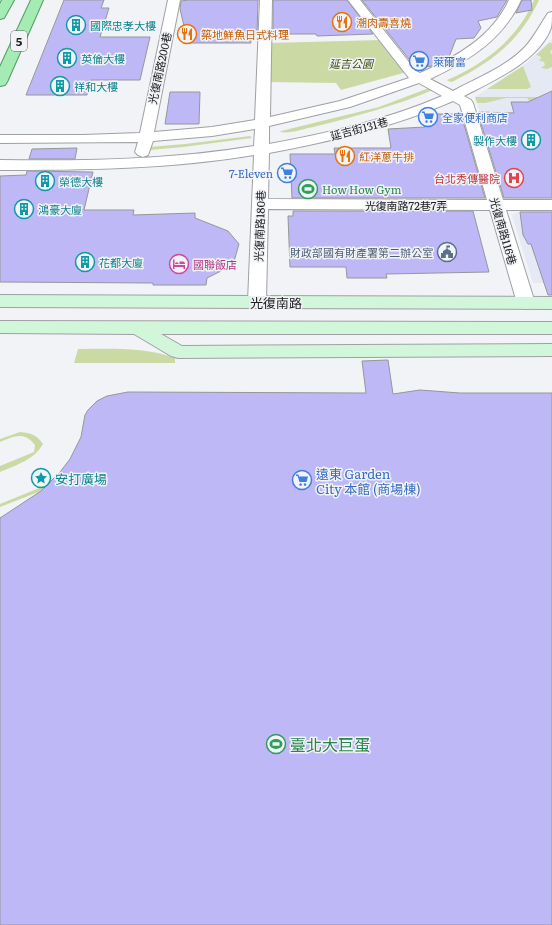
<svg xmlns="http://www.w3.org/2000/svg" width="552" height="925" viewBox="0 0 552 925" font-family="Literata,'Noto Sans TC',serif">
	<rect width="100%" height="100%" fill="#f2f3f7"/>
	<g fill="#e5e9f4">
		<polygon points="552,39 552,198 515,198 505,194 475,97 523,66"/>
		<polygon points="520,211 552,211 552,283 533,283 512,215"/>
	</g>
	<g fill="#cbdaa4">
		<path d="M 534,0 L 539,0 C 520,41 492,62 452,82 L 448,81 L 447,80 C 486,63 517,39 534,0 Z"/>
		<polygon points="381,40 407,72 341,90 336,83 266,82 268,43"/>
		<polygon points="549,43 552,43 552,50 550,51 552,55 552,67 547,69 541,68 545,65 544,62 538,60 541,59 540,56 536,55"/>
		<polygon points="523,66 531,87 527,89 487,89"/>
		<path d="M 429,88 L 433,90 C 395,106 354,117 313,127 C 303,129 290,134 280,132 L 281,131 L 379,107 Z"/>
		<polygon points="475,97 539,97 530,102 527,98 506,98 485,103 477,103"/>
		<polygon points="250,136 252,138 183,147 150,150 149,147 185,144"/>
		<path d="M 78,349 C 111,349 144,347 175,358 L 175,363 L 74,363 Z"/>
		<path d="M 20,432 C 31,433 37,435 43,444 C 34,460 16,465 0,472 L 0,466 L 34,452 L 35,445 C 24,431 15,436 0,442 L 0,439 Z"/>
		<polygon points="44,486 45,488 41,491 0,507 0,504"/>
	</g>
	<g fill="#beb8f6" stroke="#96969a">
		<polygon points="64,0 104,0 101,8 109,8 100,37 150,37 140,80 91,80 87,95 26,95"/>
		<polygon points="188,0 258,0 257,34 250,34 251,43 188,43 180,9 181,1"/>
		<polygon points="273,0 347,0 373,34 317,36 316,34 273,34"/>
		<polygon points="362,0 507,0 497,17 478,21 481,28 474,38 456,39 449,57 432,66 416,68"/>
		<polygon points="522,0 531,0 532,10 516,13"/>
		<polygon points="552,91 552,198 504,198 478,114 480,114 479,112 514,113 511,102 528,102"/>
		<polygon points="170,92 200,92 199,124 165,124"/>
		<polygon points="428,114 461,114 485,198 292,198 290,154 335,154 334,148 391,148 388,129 425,127 424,122 430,122"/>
		<polygon points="77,148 75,159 29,159 32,149"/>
		<polygon points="27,171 93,172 84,210 134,210 133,215 195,213 195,218 228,231 239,244 233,265 207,278 206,285 153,285 153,283 0,282 0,176 26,175"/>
		<polygon points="293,211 473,211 489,272 386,274 387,278 347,278 346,267 290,267 288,216 293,216"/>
		<polygon points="520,212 552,212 552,295 548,295 531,244 528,244 523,235"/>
		<polygon points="388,360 393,394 420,390 460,393 552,393 552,925 0,925 0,518 41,491 60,472 70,459 81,437 85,415 88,410 97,401 107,396 128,392 366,393 362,361"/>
	</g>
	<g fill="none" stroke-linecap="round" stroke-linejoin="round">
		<g stroke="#9fa0a4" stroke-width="2">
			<path id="minor" d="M 168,0 L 180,0 L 154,132 L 212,127 L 255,120 L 260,0 L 272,0 L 270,117 L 340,101 L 409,78 L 348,0 L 360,0 L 416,71 L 420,73 C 456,57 492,37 509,0 L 521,0 C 503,40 468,61 430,79 L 453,91 C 477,78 506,67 525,47 C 534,37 540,25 548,13 L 552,12 C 552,17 552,23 551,28 C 539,61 493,81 464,96 L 471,100 L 473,103 L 503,200 L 552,200 L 552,210 L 506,210 L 535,303 L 533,307 L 526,309 L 519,307 L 517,303 L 490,210 L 268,209 L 266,302 L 264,306 L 257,308 L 250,306 L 248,302 L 254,155 C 170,169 85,170 0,170 L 0,160 C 85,161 170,160 254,146 L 255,129 L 212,136 L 153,141 L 148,155 L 143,157 L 138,155 L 135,152 L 138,142 L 0,143 L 0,135 L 83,135 L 140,133 ZM 419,83 L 442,96 C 387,120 328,133 269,144 L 269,126 L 350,107 ZM 453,101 L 460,105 L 487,200 L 268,199 L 269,153 C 332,141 394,127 453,101 Z"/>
		</g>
		<g stroke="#9fa0a4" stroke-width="2">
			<g id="secondary">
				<polygon points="0,295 552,297 552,309 0,307"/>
				<polygon points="0,321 552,322 552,334 161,334 182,346 552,344 552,356 178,358 171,356 134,334 0,333"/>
			</g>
		</g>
		<g stroke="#4f9d5f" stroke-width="2">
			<g id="primary">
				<polygon points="2,0 14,0 4,18 0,19 0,4"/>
				<polygon points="31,0 43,0 7,82 5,85 0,86 0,67"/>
			</g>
		</g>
		<use href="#minor" fill="#fff" fill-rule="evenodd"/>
		<use href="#secondary" fill="#d2f6d9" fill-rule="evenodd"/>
		<use href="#primary" fill="#a4ecb3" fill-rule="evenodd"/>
	</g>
	<defs>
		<g id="restaurant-ring" transform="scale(1)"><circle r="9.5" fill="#f2f3f7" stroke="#e8710a" stroke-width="1.5"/><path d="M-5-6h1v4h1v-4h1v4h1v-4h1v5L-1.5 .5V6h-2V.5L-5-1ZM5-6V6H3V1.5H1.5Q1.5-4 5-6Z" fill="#e8710a"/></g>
		<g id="building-ring" transform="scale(1)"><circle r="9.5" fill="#f2f3f7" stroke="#0f9aa8" stroke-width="1.5"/><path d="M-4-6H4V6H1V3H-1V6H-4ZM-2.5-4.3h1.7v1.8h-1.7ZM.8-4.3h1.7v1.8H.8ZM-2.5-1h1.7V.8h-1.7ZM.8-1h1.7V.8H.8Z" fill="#0f9aa8"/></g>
		<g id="supermarket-ring" transform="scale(1)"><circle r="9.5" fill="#f2f3f7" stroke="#3f7fe0" stroke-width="1.5"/><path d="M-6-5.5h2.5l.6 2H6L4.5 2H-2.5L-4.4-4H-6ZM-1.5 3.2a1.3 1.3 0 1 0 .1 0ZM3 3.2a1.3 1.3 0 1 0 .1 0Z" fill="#3f7fe0"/></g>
		<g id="hospital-ring" transform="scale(1)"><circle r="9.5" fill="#f2f3f7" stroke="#e0444e" stroke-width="1.5"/><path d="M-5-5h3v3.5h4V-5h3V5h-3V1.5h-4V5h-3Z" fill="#e0444e"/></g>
		<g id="stadium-ring" transform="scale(1)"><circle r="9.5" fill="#f2f3f7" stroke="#2e9e5b" stroke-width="1.5"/><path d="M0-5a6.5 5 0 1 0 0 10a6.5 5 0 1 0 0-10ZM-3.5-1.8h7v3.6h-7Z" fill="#2e9e5b"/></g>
		<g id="civic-ring" transform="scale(1)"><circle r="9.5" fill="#f2f3f7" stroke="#5c6f8a" stroke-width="1.5"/><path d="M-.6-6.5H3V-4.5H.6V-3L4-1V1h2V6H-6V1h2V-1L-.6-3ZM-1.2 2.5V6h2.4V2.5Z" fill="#5c6f8a"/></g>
		<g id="hotel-ring" transform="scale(1)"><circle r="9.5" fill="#f2f3f7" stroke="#d1479c" stroke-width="1.5"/><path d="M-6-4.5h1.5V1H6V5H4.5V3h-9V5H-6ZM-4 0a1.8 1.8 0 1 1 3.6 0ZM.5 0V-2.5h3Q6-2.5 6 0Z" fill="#d1479c"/></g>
		<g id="sight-ring" transform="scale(1)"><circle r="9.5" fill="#f2f3f7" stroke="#0f9aa8" stroke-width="1.5"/><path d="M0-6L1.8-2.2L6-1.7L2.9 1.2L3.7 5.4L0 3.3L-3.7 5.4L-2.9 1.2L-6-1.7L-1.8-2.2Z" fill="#0f9aa8"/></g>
	</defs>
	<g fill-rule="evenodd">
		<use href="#restaurant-ring" x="342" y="22"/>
		<use href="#building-ring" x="76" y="25"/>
		<use href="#restaurant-ring" x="187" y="34"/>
		<use href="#building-ring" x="67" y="58"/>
		<use href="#supermarket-ring" x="419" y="61"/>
		<use href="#building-ring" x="60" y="86"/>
		<use href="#supermarket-ring" x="428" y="117"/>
		<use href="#building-ring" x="531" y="140"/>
		<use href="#restaurant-ring" x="345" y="156"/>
		<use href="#supermarket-ring" x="287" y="173"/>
		<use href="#hospital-ring" x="514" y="178"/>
		<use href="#building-ring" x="45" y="181"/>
		<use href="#stadium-ring" x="308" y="189"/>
		<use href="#building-ring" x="24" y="209"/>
		<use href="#civic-ring" x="447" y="252"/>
		<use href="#building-ring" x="85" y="262"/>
		<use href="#hotel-ring" x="179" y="264"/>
		<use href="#sight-ring" x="41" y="478"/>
		<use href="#supermarket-ring" x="302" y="480"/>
		<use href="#stadium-ring" x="276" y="744"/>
	</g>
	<g text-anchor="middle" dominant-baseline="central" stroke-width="3" stroke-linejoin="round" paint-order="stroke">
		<g font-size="11" fill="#c56008" stroke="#f2f3f7" text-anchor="start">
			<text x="356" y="22">潮肉壽喜燒</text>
			<text x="201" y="34">築地鮮魚日式料理</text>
			<text x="359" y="156">紅洋蔥牛排</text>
		</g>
		<g font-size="11" fill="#0d838f" stroke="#f2f3f7" text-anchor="start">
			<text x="90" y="25">國際忠孝大樓</text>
			<text x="81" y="58">英倫大樓</text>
			<text x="74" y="86">祥和大樓</text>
			<text x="517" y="140" text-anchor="end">製作大樓</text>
			<text x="59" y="181">榮德大樓</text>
			<text x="38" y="209">鴻豪大廈</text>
			<text x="99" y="262">花都大廈</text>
		</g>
		<g font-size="11" fill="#366cbe" stroke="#f2f3f7" text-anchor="start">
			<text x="433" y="61">萊爾富</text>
			<text x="442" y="117">全家便利商店</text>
			<text x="273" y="173" text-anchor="end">7-Eleven</text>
		</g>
		<g font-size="11" font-style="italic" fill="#3f4b0e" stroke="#f2f3f7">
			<text x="351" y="63">延吉公園</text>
		</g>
		<g font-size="11" fill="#202122" stroke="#f2f3f7">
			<text transform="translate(159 68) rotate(-78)">光復南路200巷</text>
			<text transform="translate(359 128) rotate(-15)">延吉街131巷</text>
			<text x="406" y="205">光復南路72巷7弄</text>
			<text transform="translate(259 226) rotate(-88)">光復南路180巷</text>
			<text transform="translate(504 231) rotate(74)">光復南路116巷</text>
		</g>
		<g font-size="11" fill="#be3a42" stroke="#f2f3f7" text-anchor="end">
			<text x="500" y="178">台北秀傳醫院</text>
		</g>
		<g font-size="11" fill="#27864d" stroke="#f2f3f7" text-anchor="start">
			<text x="322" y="189">How How Gym</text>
		</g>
		<g font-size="11" fill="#4e5e75" stroke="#f2f3f7" text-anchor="end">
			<text x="433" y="252">財政部國有財產署第二辦公室</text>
		</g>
		<g font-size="11" fill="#b23c85" stroke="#f2f3f7" text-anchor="start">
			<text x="193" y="264">國聯飯店</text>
		</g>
		<rect fill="#f2f3f7" stroke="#5f6062" stroke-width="1" x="11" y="31" width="16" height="20" rx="3"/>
		<g font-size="12" font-weight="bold" fill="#202122">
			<text x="19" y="41">5</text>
		</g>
		<g font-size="13" fill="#202122" stroke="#f2f3f7">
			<text x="276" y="302">光復南路</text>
		</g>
		<g font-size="13" fill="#366cbe" stroke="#f2f3f7" text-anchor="start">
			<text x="316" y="473">遠東 Garden<tspan x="316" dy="15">City 本館 (商場棟)</tspan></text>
		</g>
		<g font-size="13" fill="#0d838f" stroke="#f2f3f7" text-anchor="start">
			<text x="55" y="478">安打廣場</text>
		</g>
		<g font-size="16" fill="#27864d" stroke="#f2f3f7" text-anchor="start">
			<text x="290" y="744">臺北大巨蛋</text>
		</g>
	</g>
</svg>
